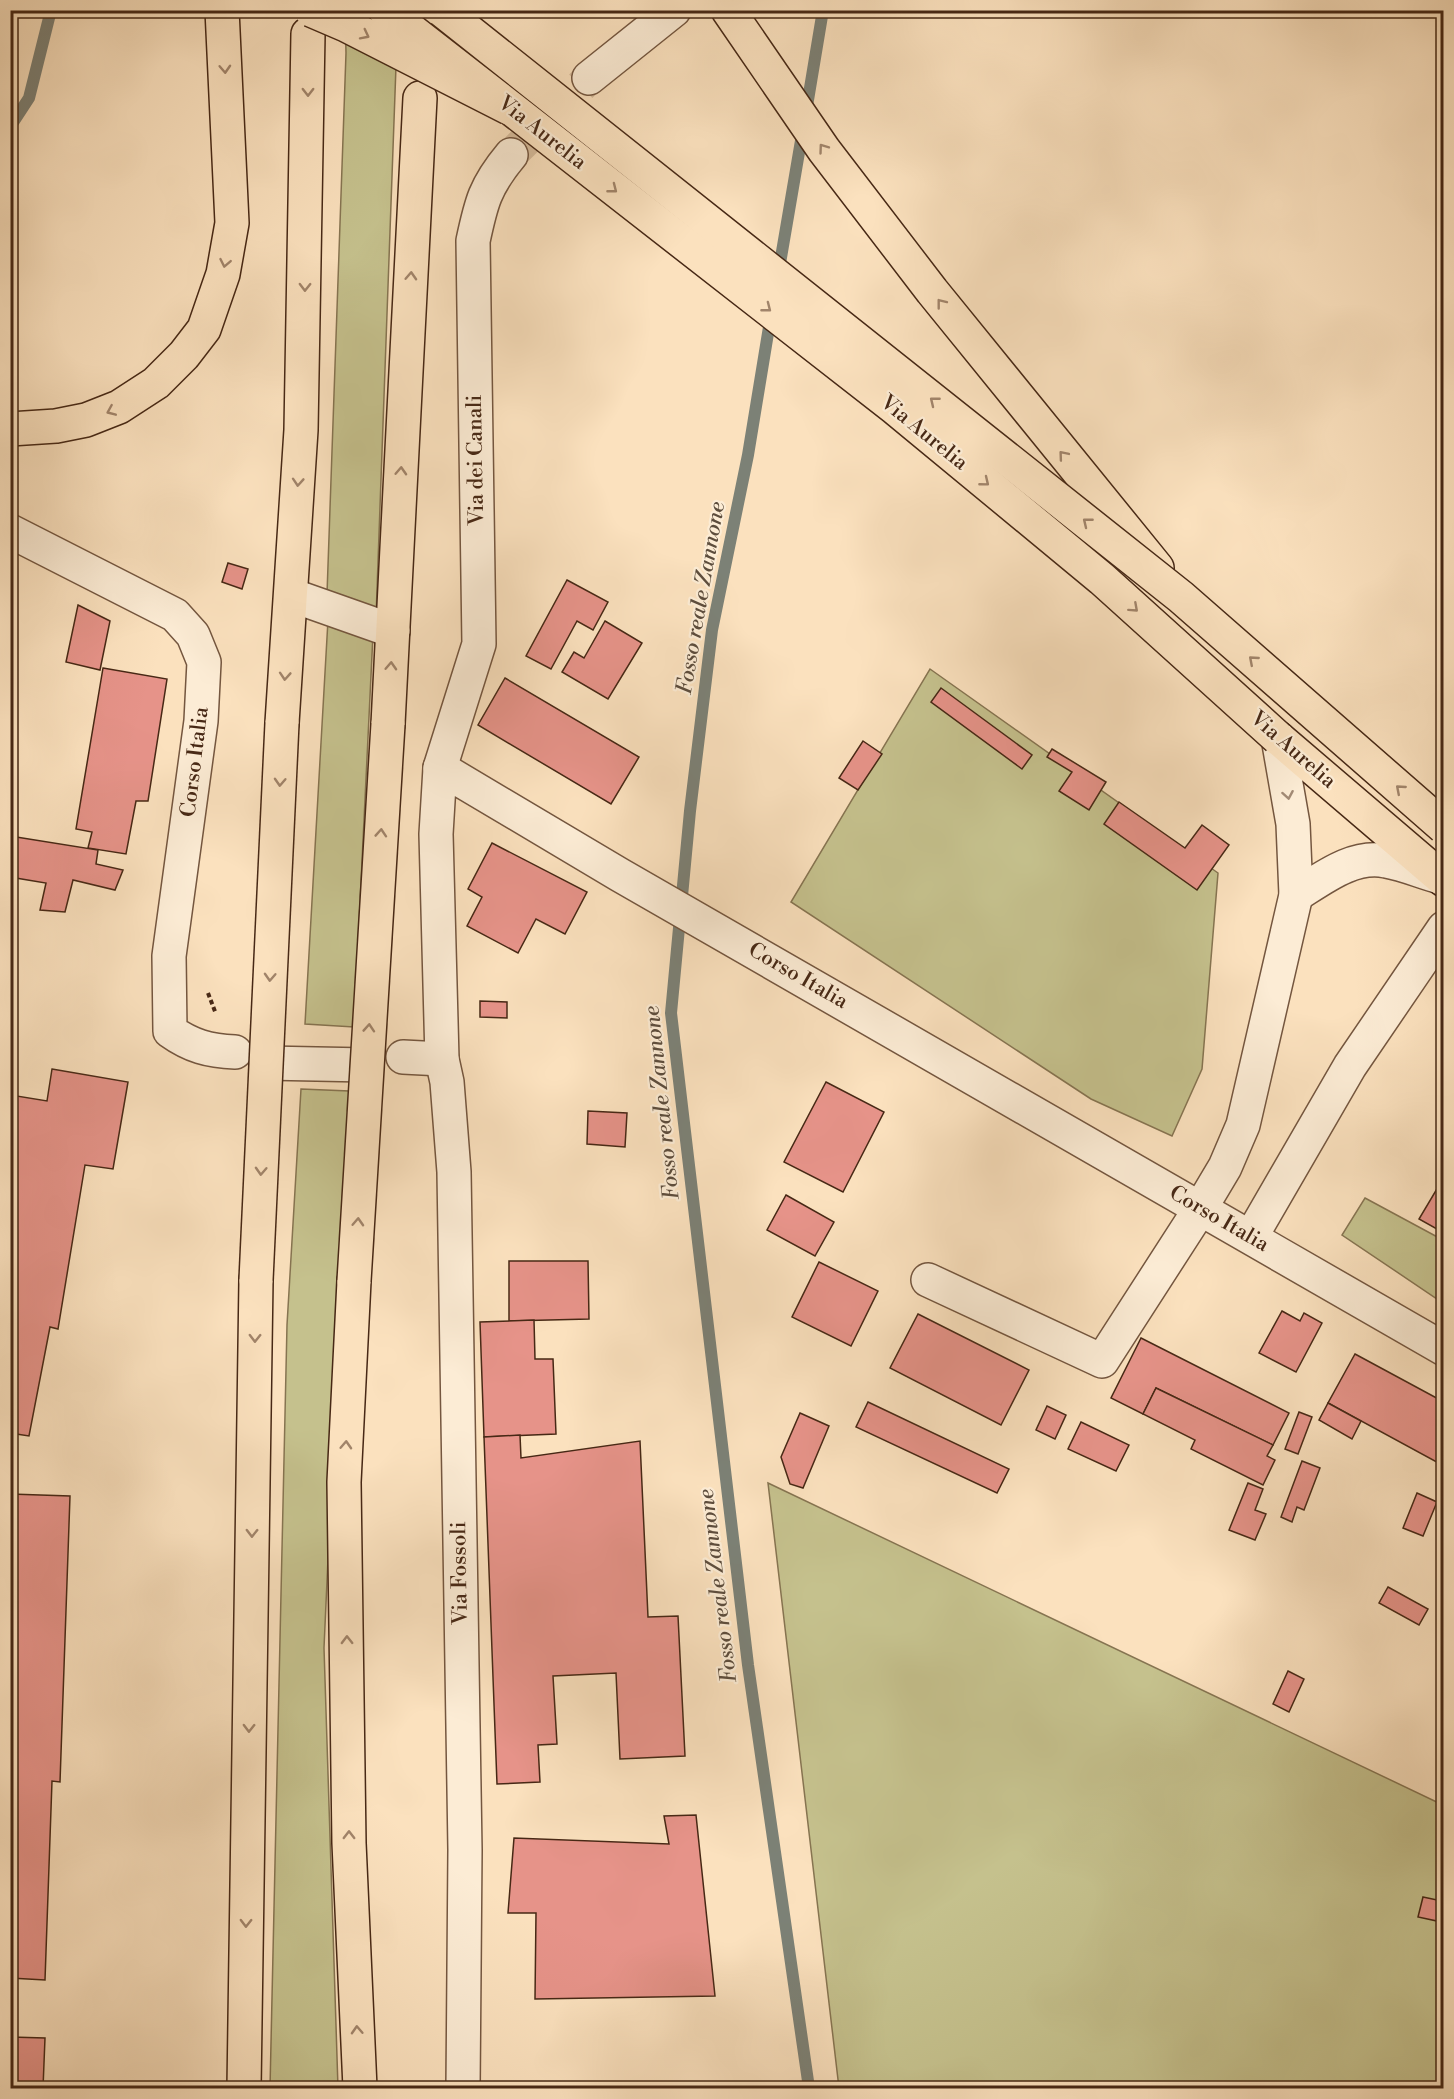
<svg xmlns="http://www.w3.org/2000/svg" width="1454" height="2099" viewBox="0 0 1454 2099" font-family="'Libre Bodoni',serif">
	<rect width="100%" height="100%" fill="#fbe1be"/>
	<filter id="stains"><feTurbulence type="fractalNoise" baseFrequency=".00333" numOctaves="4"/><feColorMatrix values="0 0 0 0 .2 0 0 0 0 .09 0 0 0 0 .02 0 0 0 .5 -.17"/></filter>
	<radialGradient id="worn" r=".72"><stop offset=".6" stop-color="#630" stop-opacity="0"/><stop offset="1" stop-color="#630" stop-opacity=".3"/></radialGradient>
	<g fill="#c5c18d" stroke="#867451" stroke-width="1.5">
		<polygon points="345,11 398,11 376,617 327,594 346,53"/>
		<polygon points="328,620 373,634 354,1027 305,1024"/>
		<polygon points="930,669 1218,873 1202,1069 1172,1136 1091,1099 791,902"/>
		<polygon points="301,1089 349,1091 324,1648 338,2088 270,2088 287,1325"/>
		<polygon points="1365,1198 1443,1240 1443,1303 1342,1235"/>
		<polygon points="768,1483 1443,1805 1444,2046 1441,2064 1443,2065 1443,2088 839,2088"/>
	</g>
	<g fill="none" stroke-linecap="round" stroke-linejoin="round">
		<g stroke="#7c8176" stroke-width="12">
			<polyline points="806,112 823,10"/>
			<polyline points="10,127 29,98 51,10"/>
			<polyline points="778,275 803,129"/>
			<polyline points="771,315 748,455 712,630 690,811 671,1013 748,1665 809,2088"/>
		</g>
	</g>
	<g fill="#e69389" stroke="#472815" stroke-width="1.5">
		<polygon points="228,563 248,569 242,589 222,582"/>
		<polygon points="567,580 608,602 593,630 577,621 551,669 526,656"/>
		<polygon points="78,605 110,621 100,670 66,662"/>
		<polygon points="605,621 642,643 608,699 562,672 574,652 584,658"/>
		<polygon points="103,668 167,679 148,801 136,801 126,854 88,848 92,832 76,829"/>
		<polygon points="505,678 639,757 611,804 478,725"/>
		<polygon points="941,688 1032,755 1022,769 931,702"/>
		<polygon points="863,741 882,754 858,790 839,778"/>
		<polygon points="1052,749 1106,782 1089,810 1059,791 1072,772 1047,757"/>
		<polygon points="1119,802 1185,848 1202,825 1229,845 1197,890 1104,824"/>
		<polygon points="10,836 98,850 96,864 123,870 115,890 73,880 65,912 40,910 46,883 10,877"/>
		<polygon points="492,843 587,892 565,934 536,919 518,953 467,926 482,897 468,889"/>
		<polygon points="480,1001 507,1002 507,1018 480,1017"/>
		<polygon points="52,1069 128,1082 113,1169 85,1165 58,1329 50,1327 29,1436 10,1433 10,1138 17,1096 47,1101"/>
		<polygon points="826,1082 884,1112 843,1192 784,1162"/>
		<polygon points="588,1111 627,1113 625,1147 587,1144"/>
		<polygon points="1444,1177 1444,1233 1419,1219"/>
		<polygon points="786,1195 834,1222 815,1256 767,1230"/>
		<polygon points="509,1261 588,1261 589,1319 509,1321"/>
		<polygon points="819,1262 878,1291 851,1346 792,1317"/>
		<polygon points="1282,1311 1300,1321 1304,1313 1322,1323 1296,1372 1259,1353"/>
		<polygon points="918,1314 1029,1370 1001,1425 890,1368"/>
		<polygon points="534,1320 535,1359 553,1359 556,1434 484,1437 480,1322"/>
		<polygon points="1141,1338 1289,1413 1273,1445 1156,1388 1143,1414 1111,1398"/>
		<polygon points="1355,1354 1444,1402 1444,1466 1328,1403"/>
		<polygon points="1156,1388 1273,1445 1267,1456 1275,1460 1263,1485 1191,1449 1195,1440 1143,1414"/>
		<polygon points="868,1402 1009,1469 997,1493 856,1427"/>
		<polygon points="1328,1403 1361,1421 1352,1439 1319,1420"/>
		<polygon points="1047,1406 1066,1415 1055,1439 1036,1430"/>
		<polygon points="1299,1412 1312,1417 1298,1454 1285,1449"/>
		<polygon points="800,1413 829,1426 803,1488 790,1484 781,1457"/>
		<polygon points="1081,1422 1129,1445 1116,1471 1068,1449"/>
		<polygon points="520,1435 521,1458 640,1441 648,1617 678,1616 685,1756 620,1759 616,1673 553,1676 557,1744 538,1745 540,1782 497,1784 484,1437"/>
		<polygon points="1302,1461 1320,1468 1304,1510 1297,1507 1292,1522 1281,1517"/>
		<polygon points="1248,1483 1263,1489 1255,1510 1266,1514 1255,1540 1229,1530"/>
		<polygon points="1417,1493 1437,1502 1423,1536 1403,1528"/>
		<polygon points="10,1494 70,1496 60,1782 52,1781 45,1980 10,1978"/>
		<polygon points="1388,1587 1428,1609 1419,1625 1379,1603"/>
		<polygon points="1288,1671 1304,1679 1289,1712 1273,1704"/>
		<polygon points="696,1815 715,1996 535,1999 536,1913 508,1913 514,1838 669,1844 664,1816"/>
		<polygon points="1423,1897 1442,1901 1437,1921 1418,1917"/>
		<polygon points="10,2037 45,2038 43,2088 10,2088"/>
	</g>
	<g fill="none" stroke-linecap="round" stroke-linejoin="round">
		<polyline stroke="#d7bc9c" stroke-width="33" stroke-dasharray="33 16" stroke-linecap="butt" points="511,155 589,78"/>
		<polyline stroke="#d7bc9c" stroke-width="33" stroke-dasharray="33 16" stroke-linecap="butt" points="420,61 421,10"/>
		<g stroke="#74563f" stroke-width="36">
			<g id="minor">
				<polyline points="589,78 674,10"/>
				<path d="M 10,531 L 175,615 L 193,635 L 204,662 L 201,721 L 169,956 L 170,1031 C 191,1046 209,1051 235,1052"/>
				<polyline points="291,595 393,631"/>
				<path d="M 440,768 L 479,644 L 473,241 C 481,203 485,186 511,155"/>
				<path d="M 1296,895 C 1322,879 1353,854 1386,861 C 1404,864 1422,872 1440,877"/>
				<polyline points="403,1057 442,1059"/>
				<polyline points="266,1063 367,1065"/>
				<polyline points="1251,1237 1350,1066 1444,928"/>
				<polyline points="928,1280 1102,1361 1200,1209 1225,1167 1243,1125 1296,895 1293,824 1278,738"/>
				<polyline points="463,2088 465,1850 454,1172 447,1082 442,1059 436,834 440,768 620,875 1444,1349"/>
			</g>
		</g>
		<g stroke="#472815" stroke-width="36">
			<polyline id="major" points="1278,738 1444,880"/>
		</g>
		<g stroke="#472815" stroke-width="36">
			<g id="highway">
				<polyline points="728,10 824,150 932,291 1157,568"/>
				<polyline points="10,429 56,426 86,420 119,407 156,383 184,355 204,329 223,274 232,223 222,10"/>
				<polyline points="282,723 301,430 308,34"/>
				<polyline points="388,724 420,98"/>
				<polyline points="354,1281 344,1482 349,1843 360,2088"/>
				<polyline points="244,2088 256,1280"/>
			</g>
		</g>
		<polyline stroke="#472815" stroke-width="4" stroke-dasharray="4.5 3" stroke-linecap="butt" points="208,993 216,1014"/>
		<use href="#minor" stroke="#fcecd5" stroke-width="33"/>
		<use href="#major" stroke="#fbe1be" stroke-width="33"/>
		<use href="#highway" stroke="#fbe1be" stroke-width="33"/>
		<g stroke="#472815" stroke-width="36" stroke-linecap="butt">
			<g id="major-bridge">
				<polyline points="385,10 895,408 1102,579 1278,738"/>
				<polyline points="442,10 1181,597 1444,827"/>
			</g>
		</g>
		<g stroke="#472815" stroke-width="36" stroke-linecap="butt">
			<g id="highway-bridge">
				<polyline points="311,10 346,25 509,108"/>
				<polyline points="256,1280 282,723"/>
				<polyline points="354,1281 388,724"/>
			</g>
		</g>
		<use href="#major-bridge" stroke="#fbe1be" stroke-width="33"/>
		<use href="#highway-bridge" stroke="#fbe1be" stroke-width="33"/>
	</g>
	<defs><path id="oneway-chevron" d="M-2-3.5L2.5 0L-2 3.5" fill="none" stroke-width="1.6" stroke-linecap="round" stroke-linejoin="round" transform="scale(1.5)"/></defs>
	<g stroke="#a1846a">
		<use href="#oneway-chevron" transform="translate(365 35) rotate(27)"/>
		<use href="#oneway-chevron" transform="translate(225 69) rotate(87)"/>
		<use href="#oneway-chevron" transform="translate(308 92) rotate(90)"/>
		<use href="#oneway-chevron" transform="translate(823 148) rotate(-126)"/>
		<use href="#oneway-chevron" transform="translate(613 189) rotate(38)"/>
		<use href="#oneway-chevron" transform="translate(225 263) rotate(101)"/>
		<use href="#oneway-chevron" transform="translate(411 276) rotate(-87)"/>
		<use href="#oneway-chevron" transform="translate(305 287) rotate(91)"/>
		<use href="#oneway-chevron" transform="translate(941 303) rotate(-128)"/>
		<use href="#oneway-chevron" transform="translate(767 308) rotate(38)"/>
		<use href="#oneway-chevron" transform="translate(934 401) rotate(-141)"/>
		<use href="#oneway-chevron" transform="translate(111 411) rotate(157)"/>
		<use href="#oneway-chevron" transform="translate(1063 455) rotate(-130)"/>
		<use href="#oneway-chevron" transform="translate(401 471) rotate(-87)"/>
		<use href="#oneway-chevron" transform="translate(298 482) rotate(94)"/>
		<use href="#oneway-chevron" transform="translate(985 482) rotate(39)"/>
		<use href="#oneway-chevron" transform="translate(1087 522) rotate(-141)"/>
		<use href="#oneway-chevron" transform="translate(1134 608) rotate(42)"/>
		<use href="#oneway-chevron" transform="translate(1253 660) rotate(-139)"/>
		<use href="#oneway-chevron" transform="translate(391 666) rotate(-87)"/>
		<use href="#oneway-chevron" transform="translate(285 676) rotate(94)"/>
		<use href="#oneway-chevron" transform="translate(280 782) rotate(93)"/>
		<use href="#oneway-chevron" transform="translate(1400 789) rotate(-139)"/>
		<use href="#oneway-chevron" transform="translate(381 833) rotate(-86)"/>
		<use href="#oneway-chevron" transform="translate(270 977) rotate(93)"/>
		<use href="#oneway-chevron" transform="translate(369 1028) rotate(-86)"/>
		<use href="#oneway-chevron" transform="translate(261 1171) rotate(93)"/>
		<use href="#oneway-chevron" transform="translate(358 1222) rotate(-87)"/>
		<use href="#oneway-chevron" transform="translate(255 1338) rotate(91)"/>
		<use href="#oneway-chevron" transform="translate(346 1445) rotate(-87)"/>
		<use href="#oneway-chevron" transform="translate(252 1533) rotate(91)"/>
		<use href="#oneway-chevron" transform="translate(347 1640) rotate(-91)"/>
		<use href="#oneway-chevron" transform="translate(249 1728) rotate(91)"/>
		<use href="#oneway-chevron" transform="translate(349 1835) rotate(-90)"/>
		<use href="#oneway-chevron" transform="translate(246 1923) rotate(91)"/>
		<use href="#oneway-chevron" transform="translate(357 2030) rotate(-93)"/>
	</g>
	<use stroke="#a28a75" href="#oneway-chevron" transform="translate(1288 795) rotate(80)"/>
	<g text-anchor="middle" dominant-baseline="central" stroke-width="4.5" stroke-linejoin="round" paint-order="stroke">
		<g font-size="21" fill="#472815" stroke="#fcecd5">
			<text transform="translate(542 133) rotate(38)">Via Aurelia</text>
			<text transform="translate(924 433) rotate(39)">Via Aurelia</text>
			<text transform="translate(476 460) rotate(-91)">Via dei Canali</text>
			<text transform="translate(1293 750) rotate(41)">Via Aurelia</text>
			<text transform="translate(195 762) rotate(-83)">Corso Italia</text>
			<text transform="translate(798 976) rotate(30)">Corso Italia</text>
			<text transform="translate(1219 1219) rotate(30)">Corso Italia</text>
			<text transform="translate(460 1573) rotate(-91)">Via Fossoli</text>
		</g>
		<g font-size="22" font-style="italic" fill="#5d4d3d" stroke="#fcecd5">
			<text transform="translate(701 598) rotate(-80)">Fosso reale Zannone</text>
			<text transform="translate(662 1103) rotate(-96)">Fosso reale Zannone</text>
			<text transform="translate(718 1586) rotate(-97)">Fosso reale Zannone</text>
		</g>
	</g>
	<rect width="1454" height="2099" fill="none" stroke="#fbe1be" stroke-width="36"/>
	<rect x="12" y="12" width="1430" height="2075" fill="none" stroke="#472815" stroke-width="3"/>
	<rect x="18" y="18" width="1418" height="2063" fill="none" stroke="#472815" stroke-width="1.5"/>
	<rect width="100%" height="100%" filter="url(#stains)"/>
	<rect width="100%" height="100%" fill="url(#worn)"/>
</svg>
